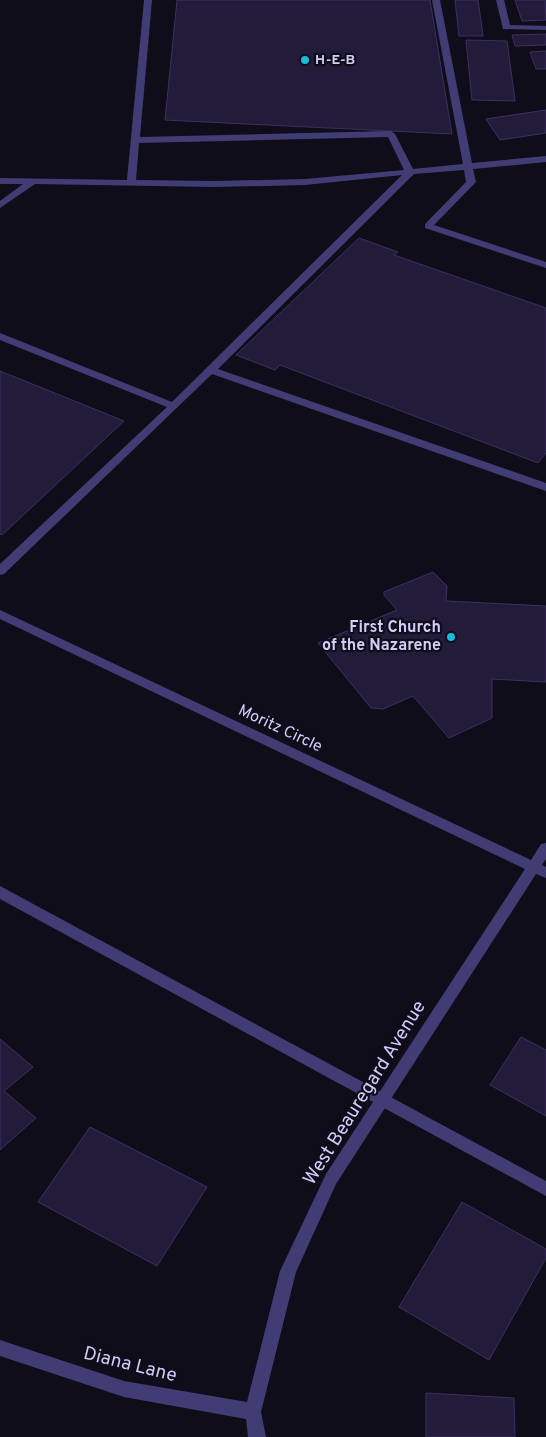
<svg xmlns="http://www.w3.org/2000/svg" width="546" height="1437" viewBox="0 0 546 1437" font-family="Overpass,sans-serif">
	<rect width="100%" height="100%" fill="#100d1a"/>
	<g fill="#221b39" stroke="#3c3062">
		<polygon points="177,0 430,0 452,134 165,120"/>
		<polygon points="455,0 478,0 483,36 459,36"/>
		<polygon points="515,0 545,0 546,20 522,21"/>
		<polygon points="546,34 546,45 515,46 512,35"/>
		<polygon points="466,40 507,41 515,101 472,100"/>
		<polygon points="546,51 546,69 536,69 530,52"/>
		<polygon points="546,110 546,133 500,140 486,119"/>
		<polygon points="359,238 398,252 394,255 546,308 546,453 538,463 280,365 275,370 236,355"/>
		<polygon points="0,371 124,421 2,535 0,534"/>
		<polygon points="433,572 447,586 446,601 546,606 546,682 492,679 492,718 449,738 413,696 383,709 371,708 318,643 397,610 384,595 384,592"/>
		<polygon points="521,1037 546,1050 546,1116 490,1085"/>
		<polygon points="0,1039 33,1067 4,1091 36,1118 0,1150"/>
		<polygon points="90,1127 207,1187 157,1266 38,1202"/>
		<polygon points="462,1202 546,1249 546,1258 489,1360 399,1307"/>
		<polygon points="426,1393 514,1398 515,1437 426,1437"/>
	</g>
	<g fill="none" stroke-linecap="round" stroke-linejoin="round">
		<g fill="#413d74" fill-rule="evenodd">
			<path d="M 144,0 L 152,0 L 140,137 L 391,131 L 395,134 L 413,169 L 463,164 L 432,0 L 440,0 L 472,163 L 546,156 L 546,162 L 473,169 L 476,182 L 434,225 L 546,262 L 546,268 L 425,228 L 425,224 L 466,182 L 464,170 L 414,174 L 218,369 L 546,483 L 546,491 L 212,374 L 4,574 L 0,575 L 0,564 L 167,407 L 0,340 L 0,333 L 172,402 L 402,175 L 305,185 L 215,187 L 35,184 L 0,208 L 0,201 L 23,184 L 0,184 L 0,178 L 127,180 ZM 388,137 L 404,170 L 305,179 L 215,181 L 136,180 L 139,143 Z"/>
			<polygon points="496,0 504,0 510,25 546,26 546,30 503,29"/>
			<polygon points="0,886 546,1181 546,1196 0,899"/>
		</g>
		<polygon fill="#413d74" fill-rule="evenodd" points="0,610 531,860 541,844 546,843 546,859 542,865 546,867 546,878 536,874 336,1184 296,1272 261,1412 266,1437 248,1437 246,1419 124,1397 0,1356 0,1340 124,1381 247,1402 280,1271 326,1174 525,869 0,619"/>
	</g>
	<g fill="#1abdd7" stroke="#100d1a" stroke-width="2">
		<circle cx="305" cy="60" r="5"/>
		<circle cx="451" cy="637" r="5"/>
	</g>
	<g text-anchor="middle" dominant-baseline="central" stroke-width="4.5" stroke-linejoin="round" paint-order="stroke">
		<g font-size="14" font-weight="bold" fill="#d3ccf9" stroke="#100d1a" text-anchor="start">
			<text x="315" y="60">H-E-B</text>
		</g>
		<g font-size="16" font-weight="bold" fill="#d3ccf9" stroke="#100d1a" text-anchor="end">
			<text x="441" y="628">First Church<tspan x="441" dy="18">of the Nazarene</tspan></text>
		</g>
		<g font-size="16" fill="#d3ccf9" stroke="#100d1a">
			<text transform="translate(280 729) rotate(25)">Moritz Circle</text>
		</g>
		<g font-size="19" fill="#d3ccf9" stroke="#100d1a">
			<text transform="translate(365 1093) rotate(-58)">West Beauregard Avenue</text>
			<text transform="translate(130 1365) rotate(14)">Diana Lane</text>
		</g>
	</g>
</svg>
